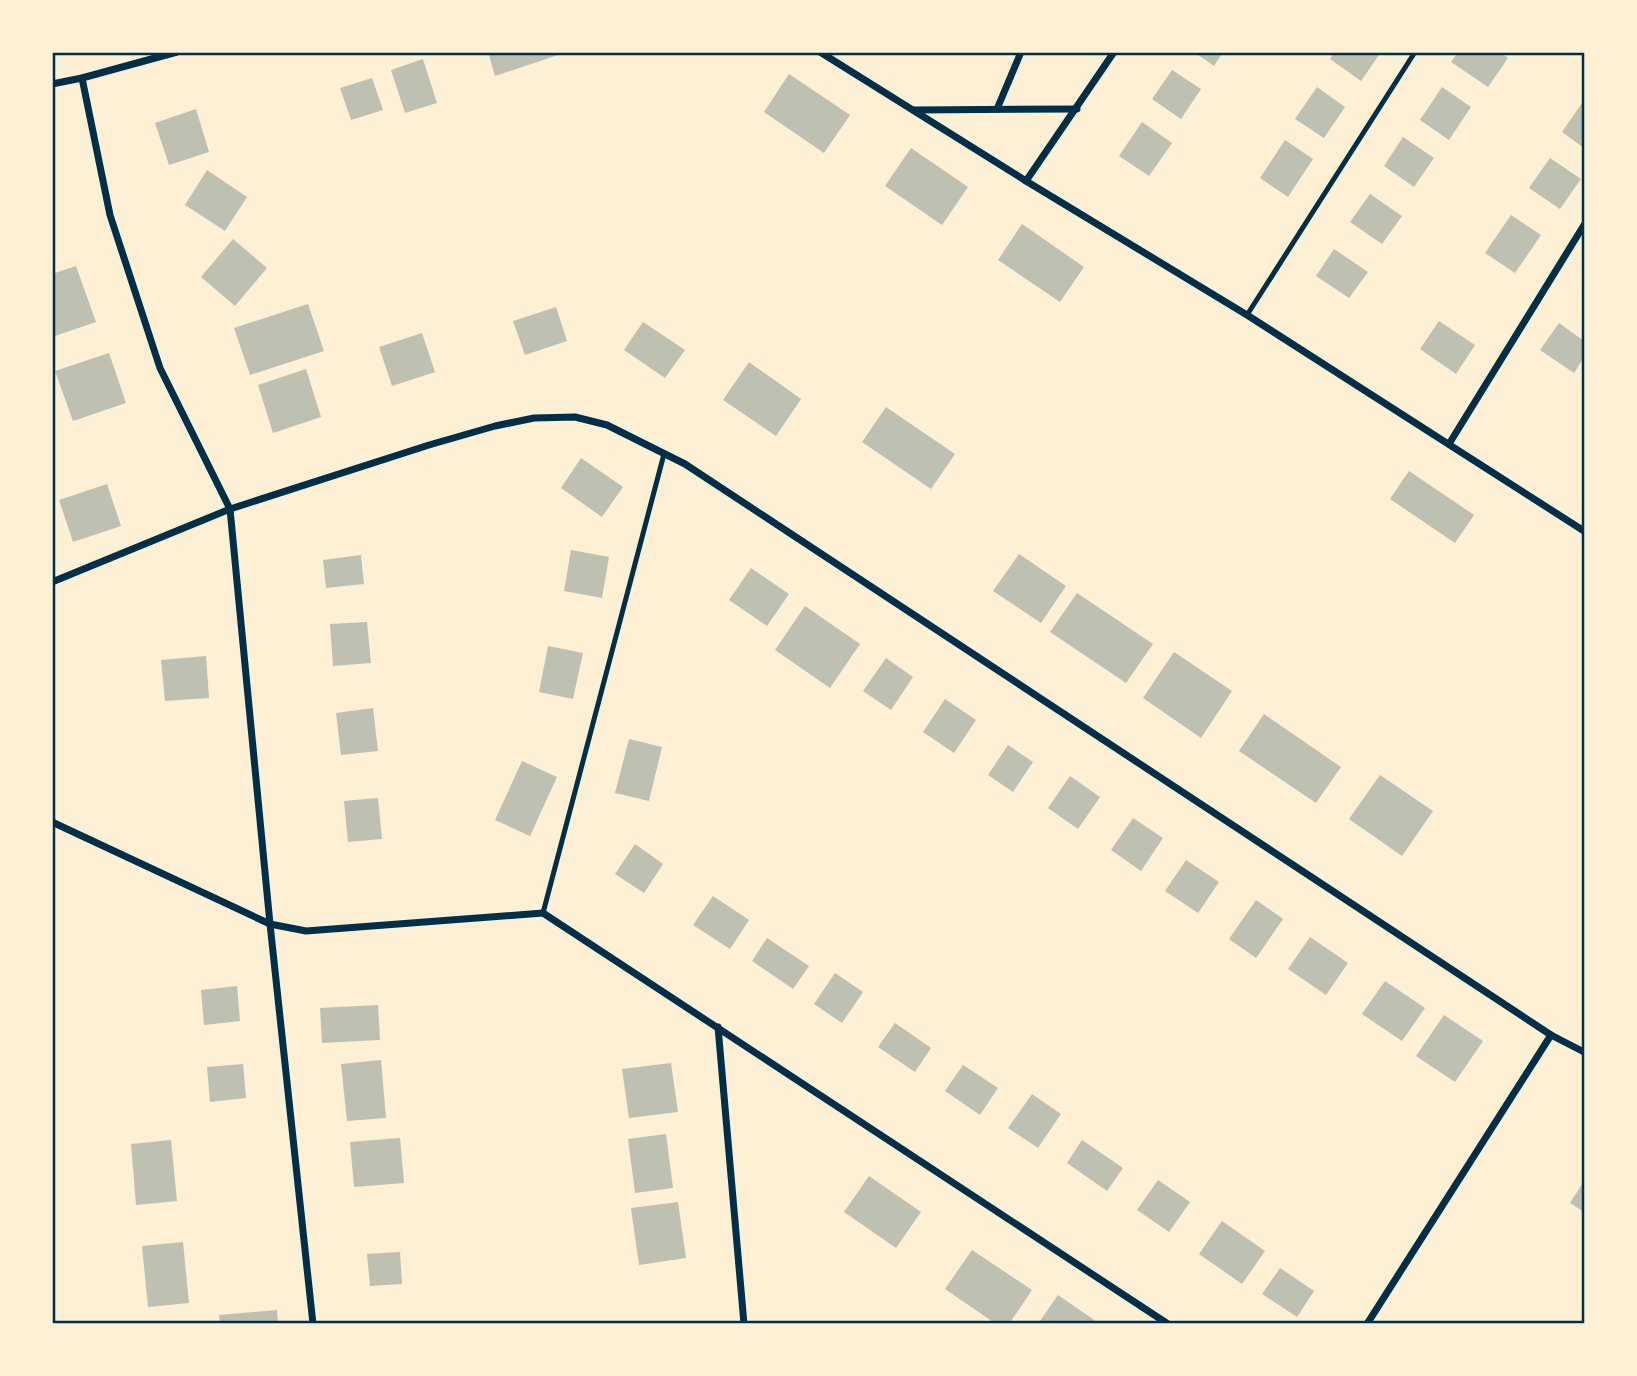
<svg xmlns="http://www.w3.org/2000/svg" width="1637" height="1376" viewBox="0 0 1637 1376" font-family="'Alegreya Sans',sans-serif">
	<rect width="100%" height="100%" fill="#fdf0d5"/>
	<g fill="#bec0b2">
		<polygon points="488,52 564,52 564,53 495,76"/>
		<polygon points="1194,52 1223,52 1214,66"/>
		<polygon points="1334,52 1381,52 1361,81 1330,59"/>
		<polygon points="1458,52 1500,52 1508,58 1488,87 1451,62"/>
		<polygon points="423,59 437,103 405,113 391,70"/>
		<polygon points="1172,70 1201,89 1181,119 1152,99"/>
		<polygon points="789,74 850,115 824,153 764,112"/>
		<polygon points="372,78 383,110 351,120 340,88"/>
		<polygon points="1317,87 1345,107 1324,138 1295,119"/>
		<polygon points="1442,87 1471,107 1449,140 1420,120"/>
		<polygon points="1582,103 1584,105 1584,148 1562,132"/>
		<polygon points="196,109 209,152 169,165 155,123"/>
		<polygon points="1142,122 1172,143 1149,176 1119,156"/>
		<polygon points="1403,137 1434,158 1414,187 1384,166"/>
		<polygon points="1285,140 1313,159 1288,197 1260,178"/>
		<polygon points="911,148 968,187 942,225 885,186"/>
		<polygon points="1550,158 1581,179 1560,209 1529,188"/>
		<polygon points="207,170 247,197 225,231 185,205"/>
		<polygon points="1370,194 1402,216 1382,244 1350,222"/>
		<polygon points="1511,215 1541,235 1515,273 1485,253"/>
		<polygon points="1022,224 1084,267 1060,302 998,260"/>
		<polygon points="233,239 267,268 235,306 201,277"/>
		<polygon points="1334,249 1368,272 1349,298 1316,276"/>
		<polygon points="76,266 96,322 52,337 52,274"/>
		<polygon points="308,304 324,351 250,375 234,328"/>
		<polygon points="556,307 567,341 525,355 513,321"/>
		<polygon points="1439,321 1475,345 1456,374 1420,349"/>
		<polygon points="643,322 685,350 665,378 624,350"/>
		<polygon points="1559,323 1584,341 1584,357 1574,373 1540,350"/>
		<polygon points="422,333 435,372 392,386 379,347"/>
		<polygon points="109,353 126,403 73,421 55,371"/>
		<polygon points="749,362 801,399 776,436 723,400"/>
		<polygon points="306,369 321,417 273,433 258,385"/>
		<polygon points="886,407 955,454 931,489 862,442"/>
		<polygon points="581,458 623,487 602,517 561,488"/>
		<polygon points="1409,471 1474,515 1455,543 1390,499"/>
		<polygon points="107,484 121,526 73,542 59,500"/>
		<polygon points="571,550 609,557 602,598 564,591"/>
		<polygon points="1019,554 1066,586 1041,623 993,591"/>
		<polygon points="361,555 364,584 326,588 323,560"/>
		<polygon points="751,568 789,594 767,626 729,600"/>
		<polygon points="1077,593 1153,644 1126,683 1050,632"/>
		<polygon points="805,606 860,644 830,688 775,650"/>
		<polygon points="367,622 371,663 333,666 330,624"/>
		<polygon points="548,646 583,653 573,699 539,692"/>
		<polygon points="1174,652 1232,691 1201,738 1143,698"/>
		<polygon points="206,656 209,698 165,701 161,660"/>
		<polygon points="886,658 913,677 891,710 863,691"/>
		<polygon points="945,699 976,720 954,753 923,732"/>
		<polygon points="373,708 378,751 341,755 336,713"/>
		<polygon points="1264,714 1341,767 1316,803 1239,751"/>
		<polygon points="629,739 662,747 649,801 615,793"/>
		<polygon points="1008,745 1033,762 1013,792 988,775"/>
		<polygon points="522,761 557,777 530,836 495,820"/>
		<polygon points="1380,775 1433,811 1402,856 1349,819"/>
		<polygon points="1070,776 1100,797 1078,829 1048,808"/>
		<polygon points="378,798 382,839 348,842 344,801"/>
		<polygon points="1133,818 1163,838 1141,871 1111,850"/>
		<polygon points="635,844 663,864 644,893 615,874"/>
		<polygon points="1186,860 1219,882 1198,913 1165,891"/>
		<polygon points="713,896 749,920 730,949 693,925"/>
		<polygon points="1256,900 1283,919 1256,958 1229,939"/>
		<polygon points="1310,937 1348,963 1326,995 1288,969"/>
		<polygon points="767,938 809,966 793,989 752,961"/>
		<polygon points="835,973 863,992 842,1023 814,1004"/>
		<polygon points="1385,981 1425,1008 1402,1041 1362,1014"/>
		<polygon points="237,986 240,1021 204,1025 201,990"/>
		<polygon points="378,1005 380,1040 322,1043 320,1008"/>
		<polygon points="1444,1015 1483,1041 1455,1082 1416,1056"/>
		<polygon points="895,1023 931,1048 915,1072 878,1047"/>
		<polygon points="381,1060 386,1118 347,1121 341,1064"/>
		<polygon points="671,1063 678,1112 629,1118 622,1069"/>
		<polygon points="243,1064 246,1098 210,1102 207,1067"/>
		<polygon points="963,1065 998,1088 980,1115 945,1091"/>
		<polygon points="1032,1094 1061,1114 1038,1148 1008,1128"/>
		<polygon points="666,1134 673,1188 635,1193 628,1139"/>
		<polygon points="400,1138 404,1183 354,1187 350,1142"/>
		<polygon points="171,1140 177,1201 136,1205 131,1144"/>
		<polygon points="1082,1140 1123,1168 1107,1191 1067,1163"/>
		<polygon points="869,1176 921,1212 896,1248 844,1212"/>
		<polygon points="1158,1180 1190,1202 1169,1232 1137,1210"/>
		<polygon points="1584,1181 1584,1212 1570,1203"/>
		<polygon points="678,1202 686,1258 639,1265 631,1208"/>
		<polygon points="1222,1221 1265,1251 1242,1284 1199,1254"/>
		<polygon points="183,1242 189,1303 148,1307 142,1246"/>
		<polygon points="972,1250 1032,1290 1009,1324 996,1324 945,1289"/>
		<polygon points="400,1252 402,1284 370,1286 367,1254"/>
		<polygon points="1280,1268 1314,1291 1297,1317 1262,1294"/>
		<polygon points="1058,1295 1100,1324 1038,1324"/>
		<polygon points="277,1310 278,1324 220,1324 219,1315"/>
	</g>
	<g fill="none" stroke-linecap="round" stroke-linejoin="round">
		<g stroke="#003049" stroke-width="5">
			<polyline points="1247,315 1415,52"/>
			<polyline points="543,913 664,454"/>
		</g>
		<g stroke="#003049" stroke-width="7">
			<polyline points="820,52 1026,181 1247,315 1584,531"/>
			<polyline points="82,78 110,215 160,368 230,509 270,924 313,1324"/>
			<polyline points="52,84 82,78 177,52"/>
			<polyline points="997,109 1021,52"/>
			<polyline points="913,110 1077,109"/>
			<polyline points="1026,181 1114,52"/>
			<polyline points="1449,444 1584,225"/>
			<polyline points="52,582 230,509 429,445 495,426 534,418 575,417 607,425 685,464 1551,1035 1584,1052"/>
			<polyline points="52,822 270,924 306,931 543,913 1168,1324"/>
			<polyline points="718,1027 744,1324"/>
			<polyline points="1367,1324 1551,1035"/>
		</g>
	</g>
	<rect width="1637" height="1376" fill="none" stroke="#fdf0d5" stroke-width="108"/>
	<rect x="54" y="54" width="1529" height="1268" fill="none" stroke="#003049" stroke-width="2.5"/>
</svg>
